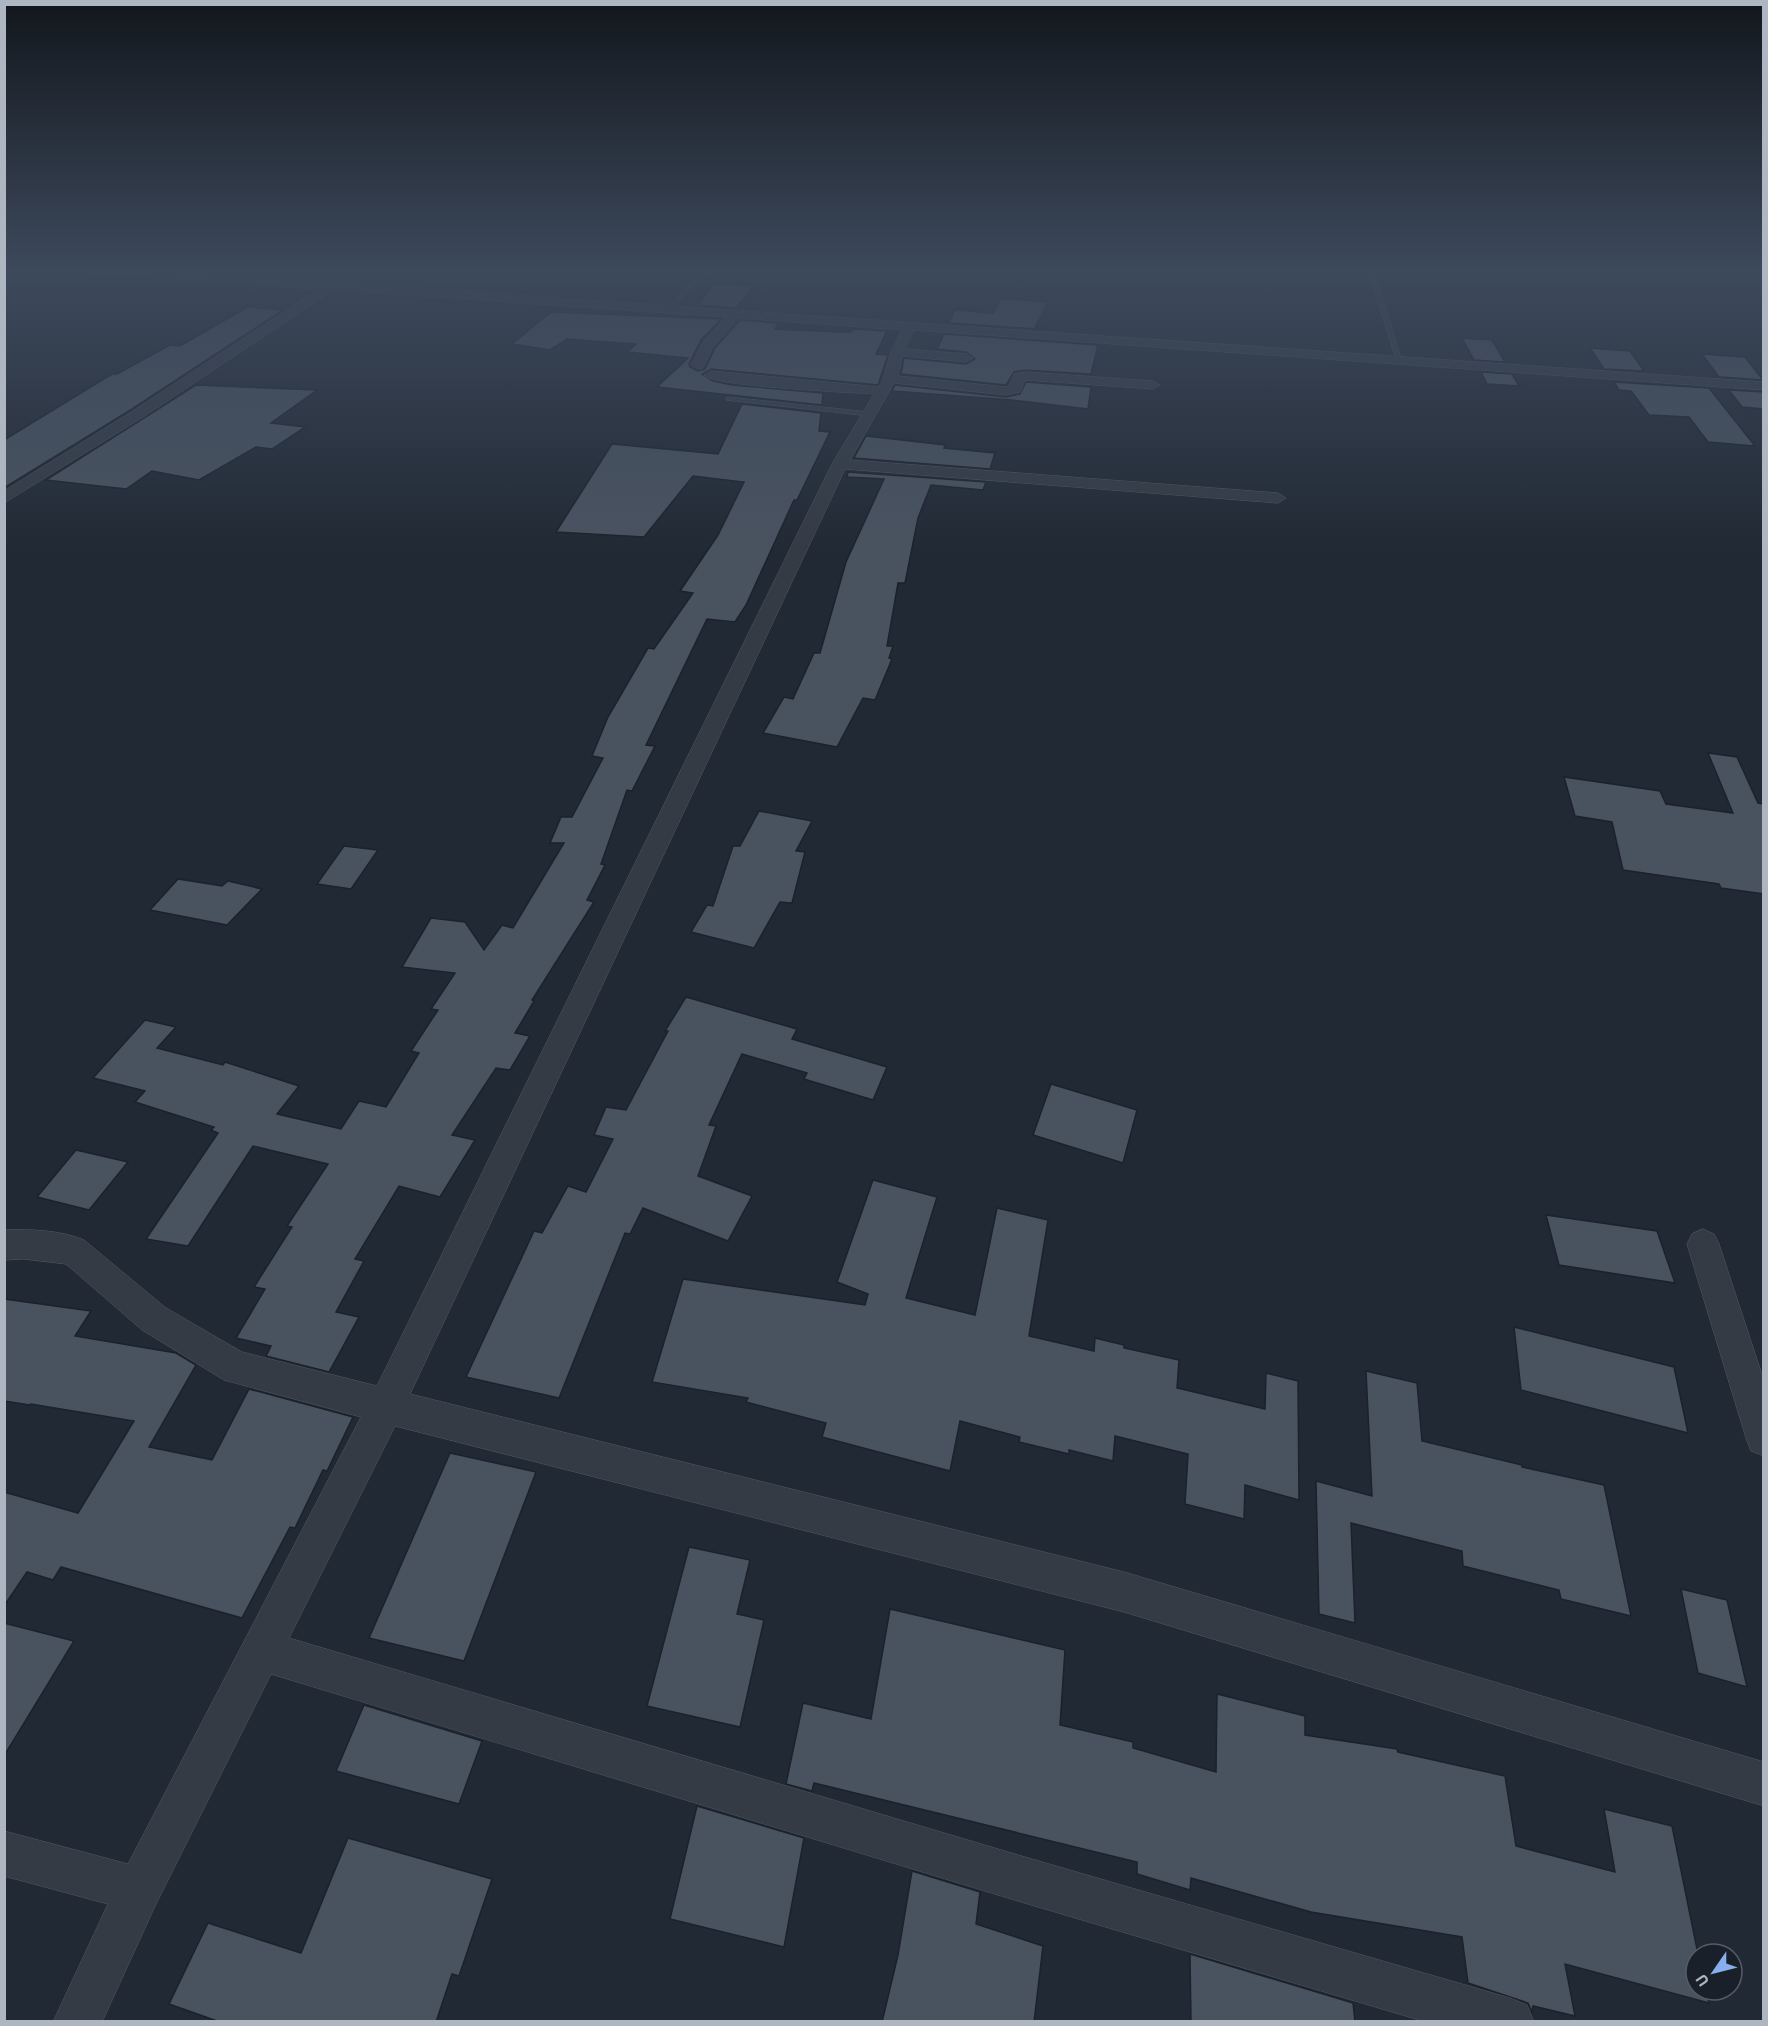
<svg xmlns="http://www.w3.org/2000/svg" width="1768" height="2026" viewBox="0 0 1768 2026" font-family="'Titillium Web',sans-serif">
	<rect width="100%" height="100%" fill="#212934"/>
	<g fill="#495360" stroke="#1c222b" stroke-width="1.5">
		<polygon points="714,284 754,286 736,308 698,305"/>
		<polygon points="1001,298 1048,302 1035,327 1051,330 949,323 955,310 993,313"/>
		<polygon points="248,307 283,310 132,409 4,488 4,440 112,374 117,374 170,345 180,346"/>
		<polygon points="551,312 721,319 701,340 689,364 690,367 698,371 705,369 715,348 740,320 779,323 775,329 840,332 851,332 853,329 887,331 876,354 888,355 878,385 711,369 702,374 713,381 732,385 823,393 822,405 657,387 688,358 627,352 636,344 567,339 550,350 512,344"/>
		<polygon points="944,334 1098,345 1091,374 1025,370 1014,372 1006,385 901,374 904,358 966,364 975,359 966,352 937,349"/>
		<polygon points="1462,338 1492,340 1505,362 1474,360"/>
		<polygon points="1590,348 1630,351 1644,371 1604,369"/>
		<polygon points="1702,354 1745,357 1763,380 1719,377"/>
		<polygon points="1481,372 1512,374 1519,386 1487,384"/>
		<polygon points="1026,382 1091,387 1088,409 1012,400 892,391 895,385 1006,397 1020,394"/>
		<polygon points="1614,382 1709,388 1755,446 1708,442 1689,417 1649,415 1631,391 1619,390"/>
		<polygon points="196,385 317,390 271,423 305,427 272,449 256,447 199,480 152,471 126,489 46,480"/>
		<polygon points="1729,390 1764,392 1764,409 1742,407"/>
		<polygon points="742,404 821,413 819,431 830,432 797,500 794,500 746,605 735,622 707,619 646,745 655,746 632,791 627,790 601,864 605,865 587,900 594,902 532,1000 534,1001 515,1033 530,1036 510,1070 496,1068 452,1135 475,1140 440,1197 399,1186 355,1259 364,1261 336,1312 359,1317 329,1372 266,1356 271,1346 236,1338 265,1289 254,1287 292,1227 287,1226 328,1164 253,1146 188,1246 146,1239 218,1133 211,1130 214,1127 135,1102 145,1091 93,1078 145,1020 176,1027 157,1048 223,1065 225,1062 299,1086 277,1114 341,1129 359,1101 386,1107 419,1053 411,1051 438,1010 431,1009 455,973 402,967 431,918 465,922 484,950 502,925 513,928 564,843 550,843 561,817 572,817 603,758 592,756 608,717 648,648 654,649 693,593 680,591 718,535 744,482 693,476 644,537 556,532 612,444 718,454"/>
		<polygon points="866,436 945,445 944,448 995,453 990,469 854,458"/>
		<polygon points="848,472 986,482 983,490 931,485 918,518 905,583 898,583 887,646 893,646 889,658 892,659 875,700 863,698 837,747 763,733 784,697 793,699 814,653 820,653 846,562 884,479 847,477"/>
		<polygon points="1708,753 1737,757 1758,803 1764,804 1764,894 1721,888 1719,884 1623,870 1612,822 1575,816 1564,777 1660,791 1666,804 1733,813"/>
		<polygon points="759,811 812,821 796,851 805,852 792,903 780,902 754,948 691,932 707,905 713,906 733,846 740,846"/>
		<polygon points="344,846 378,850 351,889 317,884"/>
		<polygon points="178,879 222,886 228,881 262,889 227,925 150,910"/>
		<polygon points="686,997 797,1029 792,1039 887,1067 873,1100 804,1079 807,1073 742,1054 709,1125 716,1126 698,1176 752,1196 728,1241 643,1208 630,1234 625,1233 559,1398 466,1377 534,1231 542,1233 568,1186 586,1192 613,1139 594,1135 606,1107 626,1110 668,1031 665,1031"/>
		<polygon points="1051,1084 1137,1110 1123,1163 1033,1135"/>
		<polygon points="76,1150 128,1162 89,1210 37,1197"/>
		<polygon points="873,1180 937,1197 906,1298 975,1315 997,1208 1048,1220 1029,1336 1094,1351 1095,1338 1124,1345 1124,1348 1179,1360 1177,1388 1265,1409 1266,1373 1298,1381 1299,1500 1245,1485 1244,1519 1185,1504 1188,1454 1115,1436 1113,1461 1069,1450 1069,1454 1019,1442 1020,1437 960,1421 950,1471 822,1437 826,1423 746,1402 748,1398 652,1382 683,1279 865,1305 868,1294 837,1282"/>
		<polygon points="1546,1215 1657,1231 1675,1283 1559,1265"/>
		<polygon points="4,1299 91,1311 75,1336 176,1353 196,1365 149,1447 212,1460 249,1389 353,1417 327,1471 323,1470 295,1528 290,1527 242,1618 61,1567 53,1580 27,1572 4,1606 4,1492 78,1513 134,1421 31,1404 30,1405 4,1401"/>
		<polygon points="1514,1327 1674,1367 1688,1433 1521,1390"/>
		<polygon points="1366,1371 1417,1383 1422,1441 1522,1465 1522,1467 1604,1485 1631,1616 1561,1599 1559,1590 1463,1566 1462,1551 1351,1523 1355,1623 1319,1614 1316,1481 1372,1496"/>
		<polygon points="450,1453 536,1472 464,1661 369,1638"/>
		<polygon points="689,1547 750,1560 737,1614 764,1620 740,1727 647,1706"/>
		<polygon points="1681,1589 1727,1600 1747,1687 1698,1673"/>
		<polygon points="890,1609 1065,1650 1060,1725 1133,1742 1133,1748 1216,1772 1217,1694 1305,1716 1305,1735 1397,1749 1398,1752 1505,1776 1516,1846 1615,1872 1604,1809 1672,1826 1698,1954 1696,1954 1696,1990 1706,1990 1709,2003 1565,1964 1575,2016 1533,2006 1532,2012 1528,2003 1468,1983 1462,1937 1311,1912 1191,1878 1190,1890 1137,1874 1137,1862 814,1783 812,1791 786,1784 803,1703 871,1719"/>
		<polygon points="4,1623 74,1641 4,1756"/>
		<polygon points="364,1705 482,1741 459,1804 336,1771"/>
		<polygon points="697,1806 804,1838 784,1947 670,1919"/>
		<polygon points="348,1838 492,1879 459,1976 452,1974 436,2022 220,2022 169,2004 208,1923 301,1953"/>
		<polygon points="912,1871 980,1892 976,1924 1043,1946 1034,2022 882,2022 898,1955"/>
		<polygon points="1190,1954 1353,2003 1355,2022 1191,2022"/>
	</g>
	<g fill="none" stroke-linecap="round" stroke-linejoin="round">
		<g stroke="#525963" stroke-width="1">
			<g id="service">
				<polygon points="702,269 707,269 670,312 666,312"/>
				<polygon points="1368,269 1374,269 1402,362 1397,361"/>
				<polygon points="728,397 869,412 873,414 869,416 726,400"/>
			</g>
		</g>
		<g stroke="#525963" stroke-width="1">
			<g id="minor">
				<path d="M 82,269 L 142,269 L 1764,382 L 1764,390 L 914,330 L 905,349 L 966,354 L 973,358 L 966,362 L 902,356 L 898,376 L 1006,387 L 1009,386 L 1014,374 L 1025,372 L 1153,381 L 1160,385 L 1153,389 L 1025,380 L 1020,392 L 1006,395 L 894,383 L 850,460 L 1278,493 L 1286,498 L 1278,503 L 845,469 L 410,1394 L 1124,1572 L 1764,1762 L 1764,1806 L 1124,1612 L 395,1426 L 289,1638 L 1018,1855 L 1510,1998 L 1527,2005 L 1534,2022 L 1426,2022 L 1018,1901 L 271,1674 L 155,1906 L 102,2022 L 53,2022 L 108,1904 L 4,1876 L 4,1831 L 128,1864 L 361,1417 L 224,1380 L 142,1330 L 66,1264 L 24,1259 L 4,1260 L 4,1230 C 30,1229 60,1230 84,1240 L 166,1308 L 242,1352 L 377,1386 L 832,464 L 874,394 C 849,392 716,387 704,375 L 711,371 L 879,387 L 883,379 L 891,352 L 902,330 L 739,318 L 713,347 L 703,368 L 698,369 L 691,365 L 703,342 L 726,317 L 333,290 L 143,417 L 4,503 L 4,491 L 133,411 L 319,289 L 87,272 Z"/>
				<polygon points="1703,1229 1714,1234 1719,1244 1764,1381 1764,1456 1751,1451 1746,1438 1687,1244 1692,1234"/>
			</g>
		</g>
		<use href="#service" fill="#343b45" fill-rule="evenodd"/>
		<use href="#minor" fill="#343b45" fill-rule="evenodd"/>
	</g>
	<linearGradient id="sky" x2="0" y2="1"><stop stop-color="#12171d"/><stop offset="0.49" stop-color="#3d495c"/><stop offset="1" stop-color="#3d495c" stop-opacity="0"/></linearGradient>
	<rect width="1768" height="553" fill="url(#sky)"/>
	<rect width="1768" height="2026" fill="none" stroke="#aeb6c2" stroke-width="12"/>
	<g transform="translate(1714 1972) rotate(235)"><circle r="28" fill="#1a2029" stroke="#555c66" stroke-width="1.5"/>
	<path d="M0-4.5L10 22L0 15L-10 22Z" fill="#87afee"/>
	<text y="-9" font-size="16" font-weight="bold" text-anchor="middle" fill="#aeb6c2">U</text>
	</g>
</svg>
